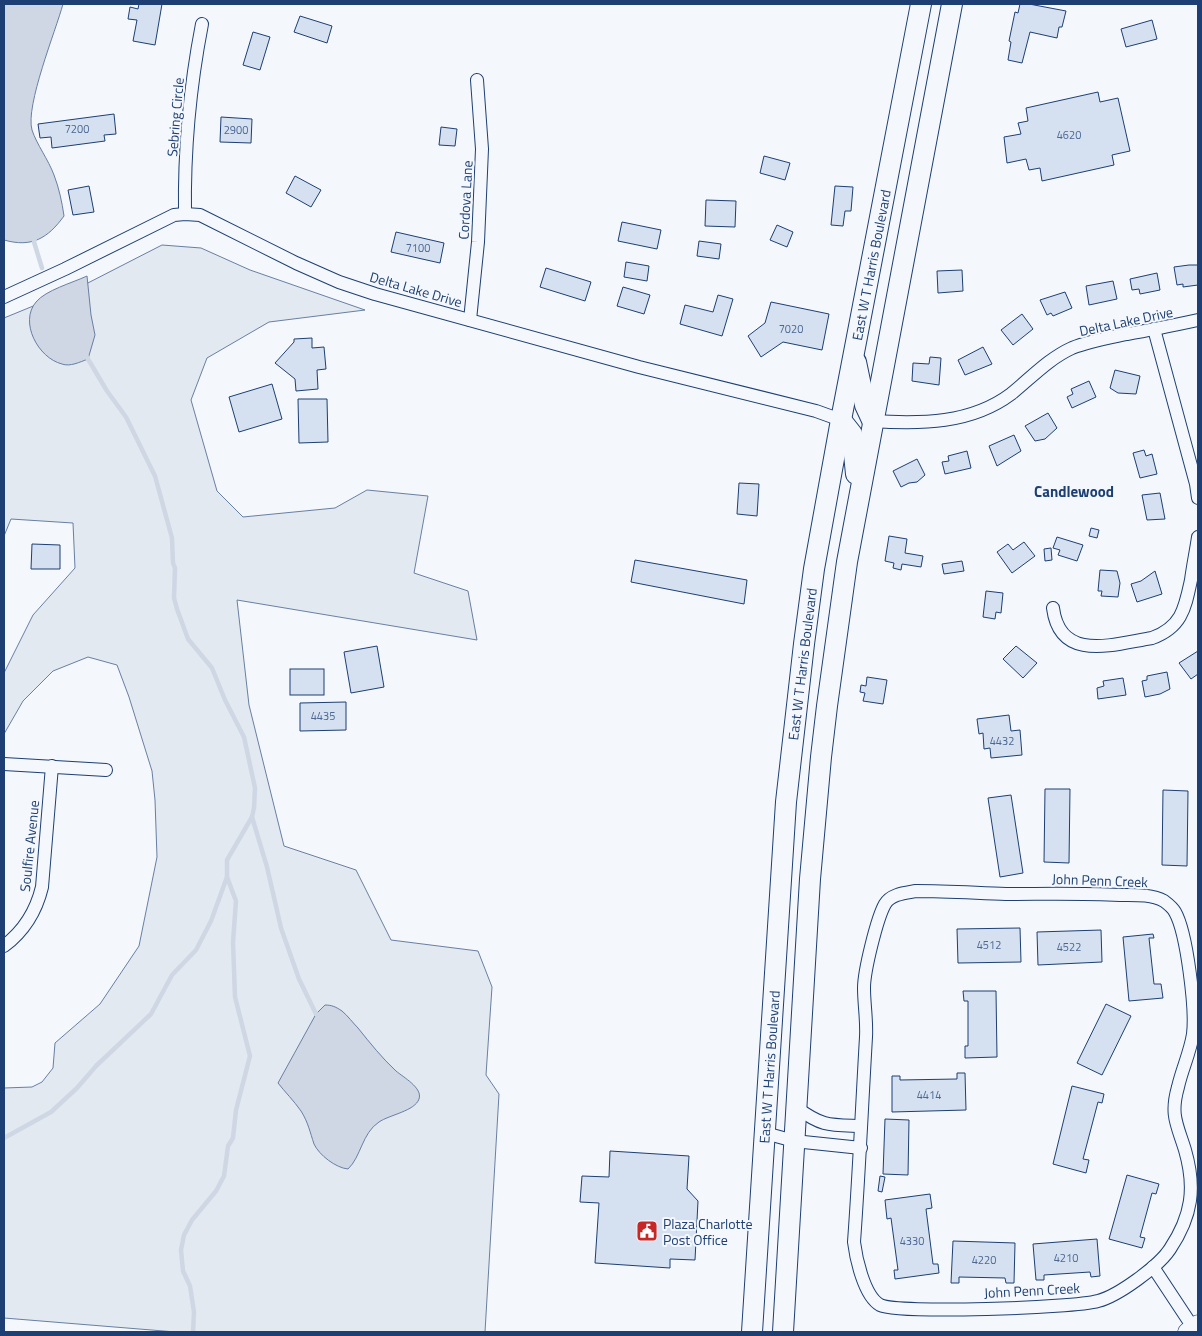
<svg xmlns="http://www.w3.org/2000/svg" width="1202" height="1336" viewBox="0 0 1202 1336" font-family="'Titillium Web',sans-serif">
	<rect width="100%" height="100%" fill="#f4f7fb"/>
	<polygon fill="#e3e9f0" stroke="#687fa3" points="162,245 201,248 250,270 365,310 269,322 207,358 191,400 217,491 243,517 335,508 367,490 428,496 414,573 468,591 477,640 237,600 249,705 284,846 356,870 391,940 478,951 492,987 486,1075 499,1094 485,1332 176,1332 4,1318 4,1088 32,1087 42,1082 53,1068 55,1043 100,1004 139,946 157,857 155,800 152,771 129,697 117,665 88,657 53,671 23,701 4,734 4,673 33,615 75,568 73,523 11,519 4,536 4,318 82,286"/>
	<g fill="#cfd7e4" stroke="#687fa3">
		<path d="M 4,4 L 63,4 C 56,30 25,106 32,130 C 37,145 48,159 54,175 C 59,188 62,202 64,216 C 48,238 32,248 4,240 Z"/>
		<path d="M 87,276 L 91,315 L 95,335 L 88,359 C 80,362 70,367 62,364 C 38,358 19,322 36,302 C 46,290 72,283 87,276 Z"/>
		<path d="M 325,1005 C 332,1005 336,1007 342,1011 C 348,1016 353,1023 358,1028 C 370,1043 382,1058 396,1071 C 403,1077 423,1088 419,1099 C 415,1111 389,1115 379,1122 C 362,1133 361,1157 348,1169 C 336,1168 319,1155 314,1144 C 310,1132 308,1122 301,1111 C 294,1101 285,1092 278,1083 L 316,1014 Z"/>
	</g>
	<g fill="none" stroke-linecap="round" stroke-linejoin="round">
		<g stroke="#cfd7e4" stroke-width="4.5">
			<polyline points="35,238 34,242 42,268"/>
			<polyline points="252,817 267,867 281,928 299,979 316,1014"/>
			<polyline points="4,1138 51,1112 77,1088 96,1066 151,1014 172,975 196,950 211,921 227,877 227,860 252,817 254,808 255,788 244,737 225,700 212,668 188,639 177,609 174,598 175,568 173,563 172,538 155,476 126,417 107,391 85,354"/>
			<polyline points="193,1332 194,1312 190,1286 183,1271 181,1250 184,1235 192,1220 216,1191 224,1176 228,1146 233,1138 236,1110 250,1056 235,997 233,942 236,901 227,877"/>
		</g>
	</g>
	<g fill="#d5e0f0" stroke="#1d3f73">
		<polygon points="139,4 162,4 155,45 133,41 137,20 128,19 130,7 138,9"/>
		<polygon points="1020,4 1029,4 1066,11 1062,27 1059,27 1057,38 1030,32 1022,63 1008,60 1011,42 1009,41 1015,12 1018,13"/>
		<polygon points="300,16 332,26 327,43 294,32"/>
		<polygon points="1152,20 1157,39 1126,47 1121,29"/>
		<polygon points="253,32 270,37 260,70 243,65"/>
		<polygon points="1098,92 1100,102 1118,98 1130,151 1112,155 1114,165 1042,181 1040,168 1029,170 1026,159 1007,163 1004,137 1021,134 1018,123 1028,121 1026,108"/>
		<polygon points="114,114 116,134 104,135 105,141 52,148 51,137 40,138 38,124"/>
		<polygon points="221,117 252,119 251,143 220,142"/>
		<polygon points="441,127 457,129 455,146 439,145"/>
		<polygon points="764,156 790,163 785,180 760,173"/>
		<polygon points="295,176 321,190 311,207 286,193"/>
		<polygon points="89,186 94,212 73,215 68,190"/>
		<polygon points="835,186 853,187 851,211 845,211 843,226 831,225"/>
		<polygon points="706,200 736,201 735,227 705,226"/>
		<polygon points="622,222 661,230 657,249 618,241"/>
		<polygon points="777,225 793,232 787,247 770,240"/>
		<polygon points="396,232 444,243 440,263 391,252"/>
		<polygon points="699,241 721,244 719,259 697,256"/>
		<polygon points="626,262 649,266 647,281 624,277"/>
		<polygon points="1189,265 1198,265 1198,285 1183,287 1183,284 1177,285 1174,267"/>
		<polygon points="546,268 591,282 585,301 540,287"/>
		<polygon points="962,270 963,291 938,293 937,271"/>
		<polygon points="1157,273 1160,290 1140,294 1139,289 1132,290 1130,279"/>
		<polygon points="1113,281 1117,299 1089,305 1086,286"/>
		<polygon points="623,287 650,295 644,314 617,306"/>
		<polygon points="1065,292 1072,308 1053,316 1051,313 1047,315 1040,300"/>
		<polygon points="718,295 733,299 722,336 680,324 685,305 713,312"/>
		<polygon points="771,302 829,314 822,350 783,342 761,357 748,336 765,323"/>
		<polygon points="1022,314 1033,329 1013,345 1001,330"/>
		<polygon points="312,338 312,348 324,347 326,369 317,370 318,389 296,391 295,379 275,363 294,342 294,339"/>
		<polygon points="983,347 992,364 965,375 958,360"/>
		<polygon points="930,357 941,358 939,385 912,381 913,363 929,364"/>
		<polygon points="1115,370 1140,376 1136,394 1118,393 1110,388"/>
		<polygon points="1089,381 1096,397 1072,408 1067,397 1073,394 1071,389"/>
		<polygon points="272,384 282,419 239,432 229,397"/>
		<polygon points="298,399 327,399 328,442 299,443"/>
		<polygon points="1048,413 1057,428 1045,439 1035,441 1025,426"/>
		<polygon points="1014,435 1021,451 997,466 989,446"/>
		<polygon points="1144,450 1146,456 1152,454 1157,474 1140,478 1133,453"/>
		<polygon points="967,451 971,468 945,474 942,462 949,461 948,456"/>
		<polygon points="917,459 925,475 917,482 909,483 901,487 893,471"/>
		<polygon points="739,483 759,484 757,516 737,514"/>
		<polygon points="1160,493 1165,519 1147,520 1142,495"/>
		<polygon points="1091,528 1099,530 1097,538 1089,536"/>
		<polygon points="889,536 907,539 905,553 923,556 921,567 902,564 901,570 893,568 894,563 885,561"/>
		<polygon points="1057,537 1083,545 1077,561 1058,555 1060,550 1053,548"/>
		<polygon points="1024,542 1035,556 1012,573 997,552 1008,544 1013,550"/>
		<polygon points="32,544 60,545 60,569 31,569"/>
		<polygon points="1051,548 1052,560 1045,561 1044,549"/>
		<polygon points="635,560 747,580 744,604 631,582"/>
		<polygon points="962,561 964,571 944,574 942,564"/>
		<polygon points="1100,570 1117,571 1120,583 1118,597 1101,596 1102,591 1098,591"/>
		<polygon points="1155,571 1162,594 1137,602 1131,584 1141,581"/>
		<polygon points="986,591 1003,593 1001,613 996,612 995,619 983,617"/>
		<polygon points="377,646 384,687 351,693 344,652"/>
		<polygon points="1016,646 1037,663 1023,678 1003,659"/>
		<polygon points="1198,651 1198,674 1191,679 1179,663"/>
		<rect x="290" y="669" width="34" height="26"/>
		<polygon points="1167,672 1170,689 1160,694 1145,697 1142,681 1147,680 1147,676"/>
		<polygon points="867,677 887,680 883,704 863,701 865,693 860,692 861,685 866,686"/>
		<polygon points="1123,678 1126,695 1098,699 1097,688 1104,686 1103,681"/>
		<polygon points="346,702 346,730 300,731 300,703"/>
		<polygon points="1009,715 1011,731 1020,730 1022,755 991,758 990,748 984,749 983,733 979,734 977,719"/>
		<polygon points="1045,789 1070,789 1069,863 1044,862"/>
		<polygon points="1163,790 1188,791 1187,866 1162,865"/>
		<polygon points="1011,795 1023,873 1000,877 988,798"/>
		<polygon points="1020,928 1021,962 958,963 957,929"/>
		<polygon points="1101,930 1102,962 1038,965 1037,932"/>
		<polygon points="1153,934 1154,938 1149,938 1154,984 1161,984 1163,998 1129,1001 1123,937"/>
		<polygon points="963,991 996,991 997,1057 965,1058 965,1046 968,1046 968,1001 964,1001"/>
		<polygon points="1106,1004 1131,1016 1102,1075 1077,1063"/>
		<polygon points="957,1073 965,1073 966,1110 892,1112 892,1076 900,1076 900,1080 957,1079"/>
		<polygon points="1072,1086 1104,1094 1102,1103 1098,1102 1083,1159 1089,1160 1086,1173 1053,1164"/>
		<polygon points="885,1119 909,1120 908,1175 883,1174"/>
		<polygon points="610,1151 689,1156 687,1189 698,1201 695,1260 670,1259 670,1268 595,1263 599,1203 580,1202 582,1176 609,1177"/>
		<polygon points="1127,1175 1159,1184 1156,1194 1152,1193 1140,1237 1145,1238 1142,1248 1109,1239"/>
		<polygon points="880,1176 885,1177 882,1192 878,1191"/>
		<polygon points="930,1194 932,1208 926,1209 933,1264 938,1264 939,1273 895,1279 894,1270 898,1270 891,1218 887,1219 885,1200"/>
		<polygon points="1097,1239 1100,1276 1091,1277 1090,1272 1044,1275 1044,1280 1036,1280 1033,1244"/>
		<polygon points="953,1241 1015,1243 1014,1283 1006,1283 1005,1278 959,1277 959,1283 951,1283"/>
	</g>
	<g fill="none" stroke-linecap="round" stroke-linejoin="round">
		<g stroke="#1d3f73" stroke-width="14">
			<g id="minor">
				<path d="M 185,214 C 184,150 190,86 202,24"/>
				<polyline points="4,297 65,269 174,215 185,214 200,215 296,263 339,282 375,294 639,367 816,411 841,420"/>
				<polyline points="470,320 478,242 482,149 477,80"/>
				<polyline points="1154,329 1196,484 1198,498"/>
				<path d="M 872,421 C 921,424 971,424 1011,394 C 1031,378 1048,359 1072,348 C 1090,341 1108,338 1127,334 C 1151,330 1175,325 1198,320"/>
				<path d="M 1053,608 C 1060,663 1114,644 1152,638 C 1182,627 1185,608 1191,580 C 1193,565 1196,551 1198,537"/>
				<polyline points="4,764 106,770"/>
				<path d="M 916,891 C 946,891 976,893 1006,894 C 1044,894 1082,893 1120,895 C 1134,895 1152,894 1164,901 C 1168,904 1173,908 1175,912 C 1187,933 1196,1010 1193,1034 C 1190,1053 1182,1069 1178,1087 C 1170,1115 1177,1124 1185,1150 C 1196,1188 1192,1216 1170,1249 C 1159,1266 1118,1296 1098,1301 C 1074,1308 897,1314 880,1305 C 864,1296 856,1258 854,1242 C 859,1174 862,1105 866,1037 C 867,1021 864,1004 864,988 C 864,971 877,918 885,904 C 891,894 905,893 916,891 Z"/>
				<path d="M 4,946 C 24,931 36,912 42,887 L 52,766"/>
				<path d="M 797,1108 C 823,1127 830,1125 861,1126"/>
				<polyline points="765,1133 794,1141 861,1148"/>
				<polyline points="1153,1267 1196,1332"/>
			</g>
		</g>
		<g stroke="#1d3f73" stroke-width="19">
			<polyline id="secondary" points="1187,1332 1198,1324"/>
		</g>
		<g stroke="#1d3f73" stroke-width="22">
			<g id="primary">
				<polyline points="856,362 865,405 872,420"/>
				<polyline points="841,420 852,434 856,474"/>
				<polyline points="752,1332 786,802 804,644 814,569 841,420 921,4"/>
				<polyline points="783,1332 810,879 821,757 827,706 847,562 952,4"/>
			</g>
		</g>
		<use href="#minor" stroke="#f4f7fb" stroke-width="12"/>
		<use href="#secondary" stroke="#f4f7fb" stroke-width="18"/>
		<use href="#primary" stroke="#f4f7fb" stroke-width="20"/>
	</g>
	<defs>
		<g id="civic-square" transform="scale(1.125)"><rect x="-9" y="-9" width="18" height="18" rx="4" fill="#c62828" stroke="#f4f7fb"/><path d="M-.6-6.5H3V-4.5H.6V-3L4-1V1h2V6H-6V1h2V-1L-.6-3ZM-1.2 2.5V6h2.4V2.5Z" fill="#fff"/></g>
	</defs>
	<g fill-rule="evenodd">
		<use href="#civic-square" x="647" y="1231"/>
	</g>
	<g text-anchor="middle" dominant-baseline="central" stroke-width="4" stroke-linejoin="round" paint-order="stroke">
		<g font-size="11" fill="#4b6792">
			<text x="77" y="129">7200</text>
			<text x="236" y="130">2900</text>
			<text x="1069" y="135">4620</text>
			<text x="418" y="248">7100</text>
			<text x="791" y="329">7020</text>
			<text x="323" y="716">4435</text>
			<text x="1002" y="741">4432</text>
			<text x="989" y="945">4512</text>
			<text x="1069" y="947">4522</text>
			<text x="929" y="1095">4414</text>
			<text x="912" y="1241">4330</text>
			<text x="1066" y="1258">4210</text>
			<text x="984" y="1260">4220</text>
		</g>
		<g font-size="14" fill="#1d3f73" stroke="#f4f7fb">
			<text transform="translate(175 117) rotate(-85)">Sebring Circle</text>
			<text transform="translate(465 200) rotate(-87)">Cordova Lane</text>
			<text transform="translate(871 265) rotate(-79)">East W T Harris Boulevard</text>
			<text transform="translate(416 289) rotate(16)">Delta Lake Drive</text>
			<text transform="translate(1126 321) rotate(-12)">Delta Lake Drive</text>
			<text transform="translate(802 664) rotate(-83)">East W T Harris Boulevard</text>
			<text transform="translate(29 846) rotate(-84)">Soulfire Avenue</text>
			<text transform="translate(1100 880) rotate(2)">John Penn Creek</text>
			<text transform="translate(769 1067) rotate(-86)">East W T Harris Boulevard</text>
			<text transform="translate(1032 1290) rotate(-3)">John Penn Creek</text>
		</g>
		<g font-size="14" fill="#1d3f73" stroke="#f4f7fb" text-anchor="start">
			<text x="663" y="1223">Plaza Charlotte<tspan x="663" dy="16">Post Office</tspan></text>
		</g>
		<g font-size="15" font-weight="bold" fill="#1d3f73" stroke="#f4f7fb">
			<text x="1074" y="491">Candlewood</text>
		</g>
	</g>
	<rect width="1202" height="1336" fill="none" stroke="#1d3f73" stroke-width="10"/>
</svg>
